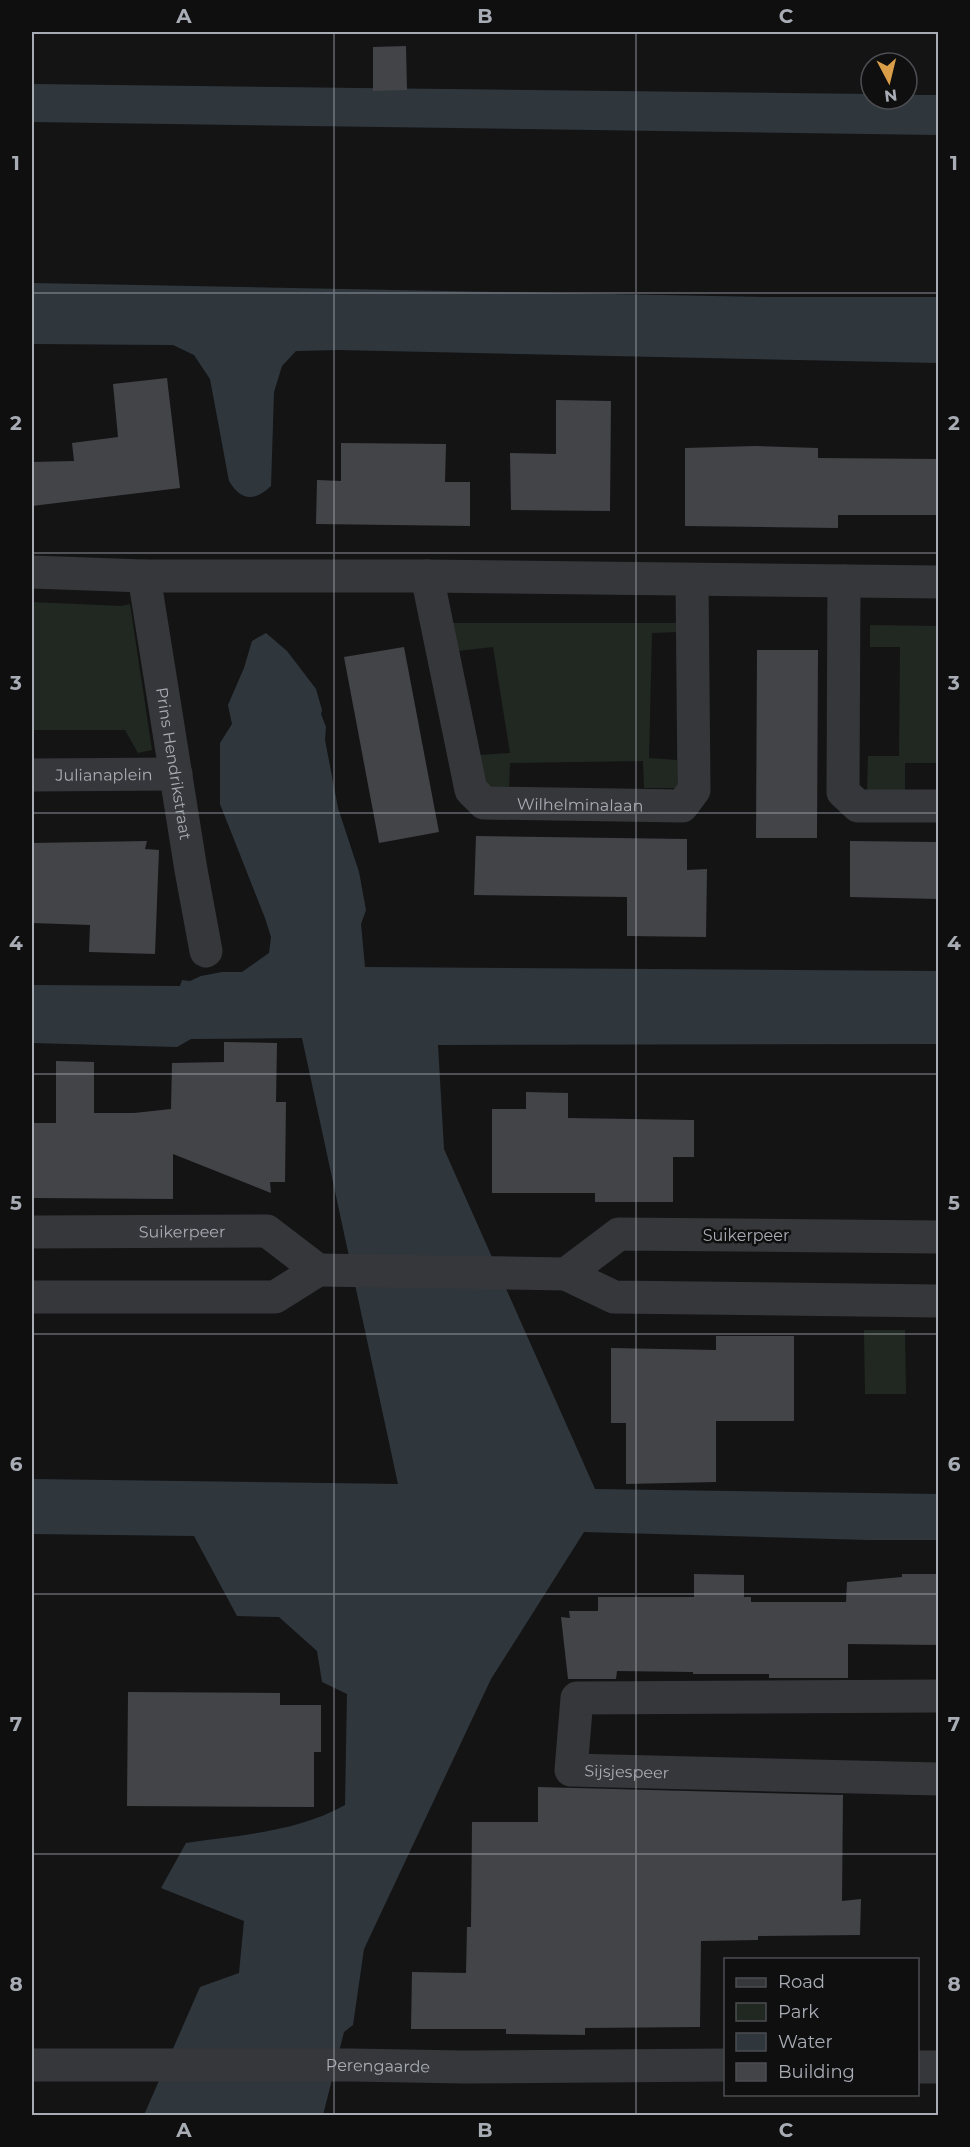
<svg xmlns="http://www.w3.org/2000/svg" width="970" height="2147" viewBox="0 0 970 2147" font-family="Montserrat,sans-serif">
	<rect width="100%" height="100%" fill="#141415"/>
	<g fill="#212821">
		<polygon points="32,602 121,606 130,604 152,750 138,753 125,730 32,730"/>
		<polygon points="452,623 679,623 679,632 652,633 649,758 677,760 677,788 644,788 643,761 510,763 509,790 486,790 479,755 510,753 493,647 458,651"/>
		<polygon points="870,625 938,626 938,763 905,763 905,792 867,791 868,756 899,756 900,647 870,647"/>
		<polygon points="864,1330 905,1330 906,1394 865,1394"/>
	</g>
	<g fill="#2f373d">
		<polygon points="32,84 871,94 871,99 907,99 907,95 938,95 938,135 32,122"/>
		<path d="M 32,283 L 764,297 L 938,297 L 938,363 L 339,350 L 296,351 L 282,366 L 274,392 L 271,486 C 254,502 241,501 229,481 L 210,379 L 194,355 L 173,345 L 32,344 Z"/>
		<path d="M 266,633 L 287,651 L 316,689 L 322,710 L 321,714 L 326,727 L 325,740 L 338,808 L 359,872 L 366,910 L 361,924 L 365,967 L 938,971 L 938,1044 L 438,1045 L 444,1149 L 595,1489 L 938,1494 L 938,1540 L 868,1540 L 584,1532 L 491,1679 L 364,1949 L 353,2025 L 344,2032 L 323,2115 L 144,2115 L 200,1987 L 239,1973 L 244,1921 L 161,1888 L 186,1843 C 240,1835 297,1832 345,1805 L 347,1694 L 322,1682 L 317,1651 L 279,1617 L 237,1616 L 194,1536 L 32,1534 L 32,1479 L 398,1484 L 302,1038 L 191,1039 L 177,1047 L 32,1043 L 32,985 L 180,986 L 182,980 L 190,981 L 201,976 L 222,972 L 242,972 L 269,953 L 271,937 L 265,918 L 220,804 L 220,743 L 232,724 L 228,705 L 244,668 L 252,641 Z"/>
	</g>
	<g fill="#434448">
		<polygon points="406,46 407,90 373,91 373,47"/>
		<polygon points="167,378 180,488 32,506 32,462 74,461 72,443 118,437 113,384"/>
		<polygon points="556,400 611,401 610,511 511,510 510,453 556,454"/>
		<polygon points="341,443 446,444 445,482 470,482 470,526 316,524 317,480 341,481"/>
		<polygon points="755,446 818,448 818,458 939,459 939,515 838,515 838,528 685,526 685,448"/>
		<polygon points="404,647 439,832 379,843 344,657"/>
		<polygon points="757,650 818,650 817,838 756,838"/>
		<polygon points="476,836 687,839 687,870 707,869 706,937 627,936 627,897 474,895"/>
		<polygon points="147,841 145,849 159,850 155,954 89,952 90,925 32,923 32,843"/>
		<polygon points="850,841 939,842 939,899 850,897"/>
		<polygon points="224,1042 277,1043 276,1102 286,1102 285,1182 270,1182 271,1193 173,1154 173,1199 32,1198 32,1123 56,1123 56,1061 94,1062 94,1113 134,1113 171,1109 172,1063 224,1062"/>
		<polygon points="526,1092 568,1093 568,1118 694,1120 694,1157 673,1157 673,1202 595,1202 595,1193 492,1193 492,1109 526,1109"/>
		<polygon points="716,1336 794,1336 794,1421 716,1421 716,1482 626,1484 626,1423 611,1423 611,1348 716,1350"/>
		<polygon points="694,1574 744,1575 744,1597 751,1597 751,1602 846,1602 847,1582 902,1577 902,1574 939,1574 939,1645 848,1644 848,1678 769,1678 769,1674 693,1674 693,1672 617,1671 616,1679 568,1679 561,1617 570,1618 569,1611 598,1611 598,1597 694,1597"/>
		<polygon points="128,1692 280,1693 280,1705 321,1705 321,1752 314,1752 314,1807 127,1806"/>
		<polygon points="538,1787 843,1795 842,1901 861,1899 860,1935 758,1936 758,1940 701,1941 700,2027 585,2028 585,2035 506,2034 506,2029 411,2029 412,1972 466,1973 467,1927 471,1927 472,1822 538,1822"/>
	</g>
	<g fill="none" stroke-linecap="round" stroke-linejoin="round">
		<g stroke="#36373a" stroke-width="33">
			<polyline points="32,572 144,576 427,576 938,582"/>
			<path id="s1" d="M 144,576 L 191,870 L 206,951"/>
			<path id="s2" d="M 427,576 L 471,790 L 484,803 L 682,806 L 694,790 L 692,580"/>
			<polyline points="844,581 843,792 858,806 938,806"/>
			<path id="s3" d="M 32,775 L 176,774"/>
			<path id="s4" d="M 32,1232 L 267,1231 L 318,1270 L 275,1297 L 32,1297"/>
			<polyline points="938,1237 619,1234 566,1274 614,1297 938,1301"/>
			<polyline points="318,1270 566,1274"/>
			<path id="s5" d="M 938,1696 L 577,1698 L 571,1770 L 938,1779"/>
			<path id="s6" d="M 32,2065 L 351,2065 L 464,2067 L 726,2065"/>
			<polyline points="918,2067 938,2067"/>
		</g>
	</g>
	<path fill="none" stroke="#a8acb4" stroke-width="1.5" stroke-opacity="0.55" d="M 334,32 L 334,2116M 636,32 L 636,2116M 32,293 L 938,293M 32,553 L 938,553M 32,813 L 938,813M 32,1074 L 938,1074M 32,1334 L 938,1334M 32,1594 L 938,1594M 32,1854 L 938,1854"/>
	<g text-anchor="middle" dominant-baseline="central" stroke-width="5" stroke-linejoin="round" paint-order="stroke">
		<g font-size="16" fill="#a8acb4" stroke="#0f0f10">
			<text stroke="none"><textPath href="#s1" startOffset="190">Prins Hendrikstraat</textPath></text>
			<text stroke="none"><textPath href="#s3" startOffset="72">Julianaplein</textPath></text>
			<text stroke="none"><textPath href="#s2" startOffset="333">Wilhelminalaan</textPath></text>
			<text stroke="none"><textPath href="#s4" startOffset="150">Suikerpeer</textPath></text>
			<text x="746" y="1235">Suikerpeer</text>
			<text stroke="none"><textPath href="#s5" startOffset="489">Sijsjespeer</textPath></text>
			<text stroke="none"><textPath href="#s6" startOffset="346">Perengaarde</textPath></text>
		</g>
	</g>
	<rect width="970" height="2147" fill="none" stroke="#0f0f10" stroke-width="66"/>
	<rect x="724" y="1958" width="195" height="138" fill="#0f0f10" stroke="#4c4e52" stroke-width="1.5"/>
	<rect x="736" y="1978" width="30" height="9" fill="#36373a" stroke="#4c4e52" stroke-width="1.5"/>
	<text x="778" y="1988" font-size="18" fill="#a8acb4">Road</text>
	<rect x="736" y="2003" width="30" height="18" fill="#212821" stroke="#4c4e52" stroke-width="1.5"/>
	<text x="778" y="2018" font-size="18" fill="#a8acb4">Park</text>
	<rect x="736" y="2033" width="30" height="18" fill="#2f373d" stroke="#4c4e52" stroke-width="1.5"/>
	<text x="778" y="2048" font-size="18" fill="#a8acb4">Water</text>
	<rect x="736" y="2063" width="30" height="18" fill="#434448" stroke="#4c4e52" stroke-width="1.5"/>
	<text x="778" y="2078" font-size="18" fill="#a8acb4">Building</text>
	<g transform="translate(889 81) rotate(173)"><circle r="28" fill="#0f0f10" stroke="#4c4e52" stroke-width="1.5"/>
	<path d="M0-4.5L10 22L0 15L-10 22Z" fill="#da9e48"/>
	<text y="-9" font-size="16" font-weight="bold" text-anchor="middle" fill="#a8acb4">N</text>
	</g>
	<rect x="33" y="33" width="904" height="2081" fill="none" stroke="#a8acb4" stroke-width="2"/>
	<g font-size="20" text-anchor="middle" font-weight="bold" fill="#a8acb4">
		<text x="184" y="23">A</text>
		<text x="485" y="23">B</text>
		<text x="786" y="23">C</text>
		<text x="16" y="170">1</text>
		<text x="954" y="170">1</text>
		<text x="16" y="430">2</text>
		<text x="954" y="430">2</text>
		<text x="16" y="690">3</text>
		<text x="954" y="690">3</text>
		<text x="16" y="950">4</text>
		<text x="954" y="950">4</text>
		<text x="16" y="1210">5</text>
		<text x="954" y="1210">5</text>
		<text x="16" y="1471">6</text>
		<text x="954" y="1471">6</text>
		<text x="16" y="1731">7</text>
		<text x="954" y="1731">7</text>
		<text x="16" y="1991">8</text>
		<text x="954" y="1991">8</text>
		<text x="184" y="2137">A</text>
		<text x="485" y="2137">B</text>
		<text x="786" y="2137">C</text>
	</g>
</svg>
